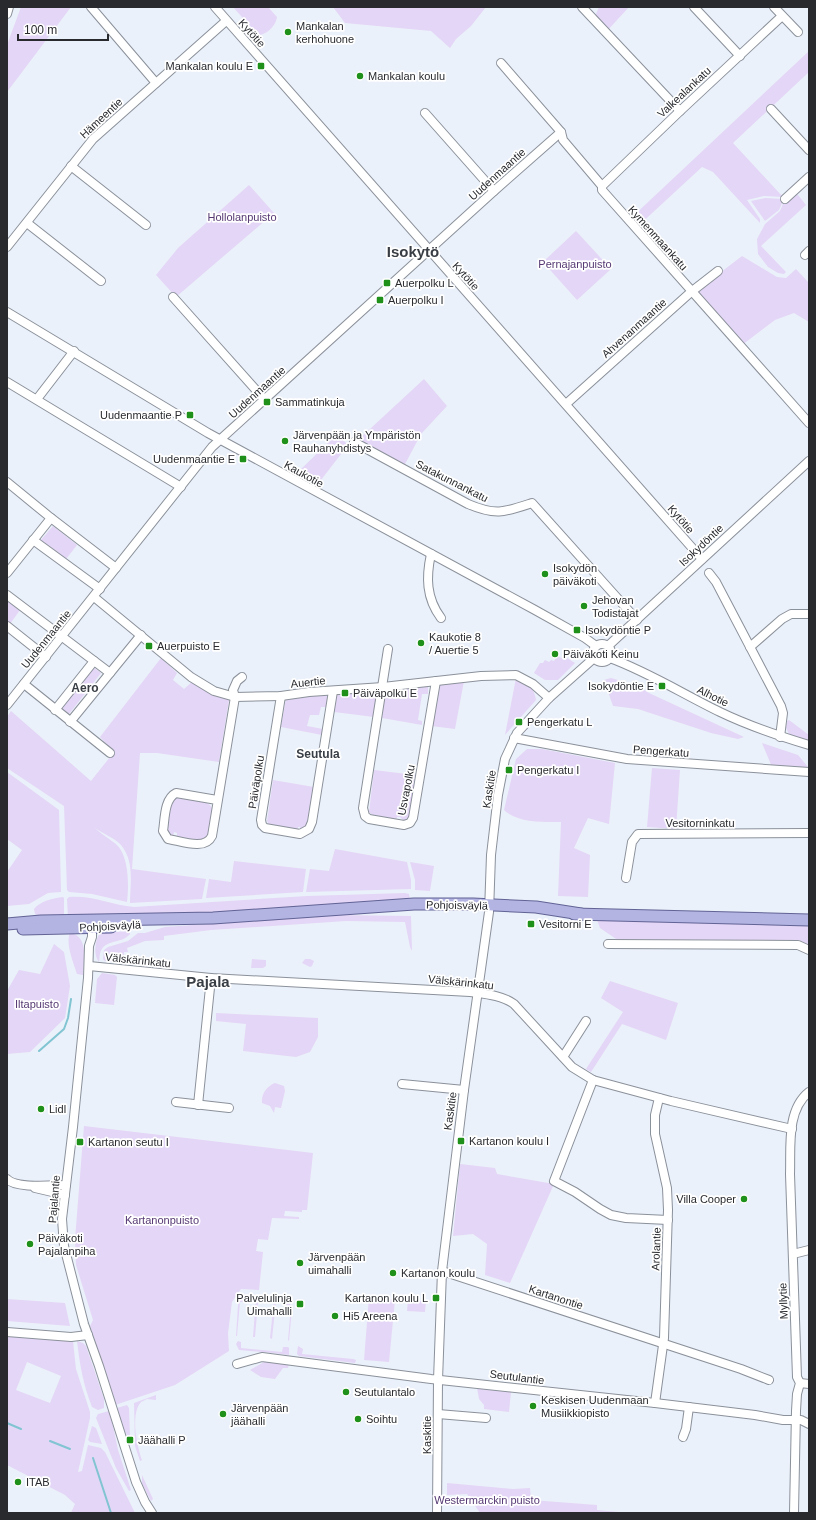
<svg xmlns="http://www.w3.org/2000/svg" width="816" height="1520" viewBox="0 0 816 1520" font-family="Helvetica,sans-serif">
	<rect width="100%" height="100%" fill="#ebf1fa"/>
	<g fill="#e4d6f6" fill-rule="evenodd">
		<polygon points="21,7 71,7 7,92 7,45"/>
		<path d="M 233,7 L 268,7 L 277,17 C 276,25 267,35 258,35 Z"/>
		<polygon points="333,7 486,7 471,26 456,39 450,48 431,31 345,23"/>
		<polygon points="599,7 629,7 606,32 591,17 596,14"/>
		<polygon points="809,51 809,72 733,143 783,197 764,196 747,200 760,219 760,223 713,172 702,167 637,227 630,219"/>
		<polygon points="249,185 274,213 176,297 156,275 178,248"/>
		<polygon points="795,191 806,205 761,246 786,272 784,274 778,273 768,267 758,254 757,239 765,224 780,211 785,199"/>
		<polygon points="765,198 784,199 779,210 765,221 751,201"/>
		<polygon points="576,231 611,269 577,300 543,262"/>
		<polygon points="742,256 777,277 786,278 796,269 809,283 809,322 794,313 775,320 742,345 695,292"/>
		<polygon points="424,379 447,406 421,434 404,466 357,441"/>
		<polygon points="337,434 348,445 314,489 293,477"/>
		<polygon points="53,526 77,545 66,559 41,540"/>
		<polygon points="7,600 20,610 10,624 7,621"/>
		<polygon points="557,656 566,660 567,658 575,663 558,680 545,680 534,673 540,663 543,663 545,660 549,662 551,660 554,661"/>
		<path d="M 161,658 L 177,673 L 173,680 L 184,689 L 192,682 L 212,695 L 229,700 L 219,762 L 157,753 L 140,753 L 132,869 L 206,879 L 202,899 L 130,903 C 130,884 135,862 121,845 C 116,839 102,833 95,828 C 101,834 110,839 117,845 C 129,857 129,886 127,902 L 92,894 L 69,892 L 67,890 L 64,806 L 7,768 L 7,717 L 11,711 L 91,781 L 114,752 L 100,737 Z"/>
		<polygon points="93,667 101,673 69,714 61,708"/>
		<path d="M 516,678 C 527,685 534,686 536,700 L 505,735 Z"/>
		<polygon points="611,678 638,686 649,693 744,737 738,739 711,733 638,709 613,706 604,680"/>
		<polygon points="464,681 455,729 431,726 438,682"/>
		<polygon points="428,684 428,694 422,694 418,720 422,721 422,725 382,718 385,688"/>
		<polygon points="375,689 379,692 374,717 334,712 336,694"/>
		<polygon points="329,695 326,707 321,707 319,715 310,715 307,726 323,729 322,735 281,727 286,698"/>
		<polygon points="789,720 809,735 809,741 790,736 786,728 787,721"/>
		<polygon points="762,743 798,755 808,767 806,769 772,767"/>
		<path d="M 527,749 L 542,749 L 615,763 L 609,824 L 588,818 L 574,848 L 590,855 L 588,897 L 558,896 L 561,822 C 542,822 518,823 504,810 L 516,759 Z"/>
		<polygon points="652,768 680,770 676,829 647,827"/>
		<polygon points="374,770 415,775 409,818 404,821 400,817 397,817 396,821 375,817 369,812"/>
		<polygon points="7,772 59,810 61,892 48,893 29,904 7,906 7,872 22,850 7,839"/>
		<polygon points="273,780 314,787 307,825 305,830 300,831 300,827 298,827 297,832 269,825 267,821"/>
		<path d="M 178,798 C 188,799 207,798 212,808 L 209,836 L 205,841 L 198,842 L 177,838 L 177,833 L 174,832 L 173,837 L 167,831 L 167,827 L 171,802 L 174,799 Z"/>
		<polygon points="335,849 407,862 411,880 411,889 306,892 310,869 329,871"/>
		<polygon points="234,861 306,869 303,892 206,898 209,879 231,882"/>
		<polygon points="410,862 434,866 430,891 415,890 415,880"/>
		<path d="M 405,893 L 409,894 L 410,900 L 208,915 L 68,917 L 67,899 L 69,897 C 92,895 112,905 134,907 L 307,896 Z"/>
		<path d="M 63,897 L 64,898 L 64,916 L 40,916 L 35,914 L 34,909 C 40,901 53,898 63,897 Z"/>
		<polygon points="336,915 411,916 412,951 410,947 405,922 346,921 211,930 164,936 164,940 145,941 127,948 128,952 124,952 123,961 127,962 127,963 105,961 103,959 104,950 108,947 128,941 138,933 145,933 165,927"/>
		<polygon points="597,920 809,924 809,944 798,943 622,943 600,928"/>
		<path d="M 130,931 L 130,934 C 123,943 107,940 102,949 C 99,953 100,958 99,962 C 93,955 95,940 100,933 Z"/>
		<path d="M 70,933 C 89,936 84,961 83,975 L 77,974 C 74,964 65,943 70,933 Z"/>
		<polygon points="54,944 64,952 70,986 65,1018 30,1052 7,1054 7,991 19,970 40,974"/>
		<polygon points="252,959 266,960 266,966 263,968 251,968"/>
		<polygon points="305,959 310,959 314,961 312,966 310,967 302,963"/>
		<polygon points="102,973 115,975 117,977 114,1005 95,1003 97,979"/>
		<polygon points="610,981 678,1003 666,1040 622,1024 591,1072 586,1069 623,1012 601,998"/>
		<polygon points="216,1013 318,1018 318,1037 310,1052 296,1057 243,1051 246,1024 216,1021"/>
		<path d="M 275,1083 L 284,1086 L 285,1091 L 281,1108 L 275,1107 L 274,1113 L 270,1106 L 262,1103 C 261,1094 267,1086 275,1083 Z"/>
		<polygon points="84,1126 313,1153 307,1210 302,1210 302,1212 285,1211 284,1216 299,1217 299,1219 272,1218 268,1240 258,1239 256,1251 263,1252 259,1290 241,1289 232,1302 228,1333 229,1351 175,1385 115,1405 90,1326 93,1320 76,1265 75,1239"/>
		<polygon points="460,1164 495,1168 497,1174 554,1184 510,1283 485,1275 487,1244 473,1234 453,1236"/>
		<polygon points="246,1297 245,1302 240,1302 237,1336 236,1336 238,1305 240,1300"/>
		<polygon points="369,1297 395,1300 389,1362 364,1360"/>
		<polygon points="256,1298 258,1299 258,1302 255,1337 253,1337"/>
		<polygon points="7,1299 65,1303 70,1326 7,1321"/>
		<polygon points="274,1300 276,1300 272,1339 270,1338"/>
		<polygon points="408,1300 426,1301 425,1312 407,1311"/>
		<polygon points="286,1303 290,1304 292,1309 289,1341 288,1340 291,1306 286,1306"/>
		<path d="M 7,1335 L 73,1341 L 76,1369 L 90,1412 L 90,1418 L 78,1472 L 82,1471 L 88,1445 L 101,1448 L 105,1452 L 135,1513 L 71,1513 L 75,1504 L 65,1495 L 7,1465 ZM 27,1362 L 61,1376 L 50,1403 L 16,1390 Z"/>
		<path d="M 77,1341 L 83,1343 L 86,1346 L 104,1399 L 104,1408 L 98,1410 L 92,1407 C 83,1384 80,1366 77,1341 Z"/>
		<polygon points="238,1341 241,1342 241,1348 282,1352 283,1347 288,1347 289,1348 289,1355 273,1353 239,1350 236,1344"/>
		<polygon points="298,1346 303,1349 302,1354 353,1359 356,1360 355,1363 299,1356 297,1354"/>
		<polygon points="268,1361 289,1364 288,1368 283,1368 275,1379 261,1377 250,1370 264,1362"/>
		<polygon points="477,1388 511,1392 509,1412 484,1409 484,1405 479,1399"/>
		<path d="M 156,1395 L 156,1400 L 147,1399 L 141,1402 C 130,1414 137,1446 142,1460 L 140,1461 L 135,1446 L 134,1403 Z"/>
		<polygon points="127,1405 129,1408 130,1437 129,1438 122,1427 117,1408"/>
		<polygon points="109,1411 112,1421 118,1450 131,1490 129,1491 116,1468 96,1418 98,1414"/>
		<polygon points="92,1426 96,1428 102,1444 90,1442 88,1440"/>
		<polygon points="142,1475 153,1499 151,1501 142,1484"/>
		<polygon points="447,1483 513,1489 530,1488 531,1500 597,1505 597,1510 629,1513 480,1513 467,1494 447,1495"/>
	</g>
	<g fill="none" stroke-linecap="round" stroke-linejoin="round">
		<g stroke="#81c4d2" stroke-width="2">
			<polyline points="39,1051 64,1029 68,1018 71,999"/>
			<polyline points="7,1423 21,1429"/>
			<polyline points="50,1441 70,1449"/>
			<polyline points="93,1458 111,1513"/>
		</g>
		<g stroke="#8b919a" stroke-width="10">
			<g id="minor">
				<polyline points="91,7 156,83"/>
				<polyline points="215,7 702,559"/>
				<polyline points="582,7 680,111"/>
				<polyline points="694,7 740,56"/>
				<polyline points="774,7 798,32"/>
				<polyline points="7,14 9,7"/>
				<polyline points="501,63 561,132 563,140 602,186 602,190 809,423"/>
				<polyline points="771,109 809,150"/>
				<polyline points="425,113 494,191"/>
				<polyline points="71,166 146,225"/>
				<polyline points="602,186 679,112 782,16"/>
				<polyline points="785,199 809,177"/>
				<polyline points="27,223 101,281"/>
				<polyline points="7,247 93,139 226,21"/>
				<polyline points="805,255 809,251"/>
				<polyline points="173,297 264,399"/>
				<polyline points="7,312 208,433 535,610 585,638 596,646"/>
				<polyline points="7,382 181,487"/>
				<polyline points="37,399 74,351"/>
				<polyline points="566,404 691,292 718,271"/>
				<path d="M 354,442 L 468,504 C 496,516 505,512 532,503 L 637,620"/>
				<polyline points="7,482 51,518 116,568"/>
				<polyline points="33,540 100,589"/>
				<path d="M 431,554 C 426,577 426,598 441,618"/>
				<polyline points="7,573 51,518"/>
				<polyline points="709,573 716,582 781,706 783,713 780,737"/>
				<polyline points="7,595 110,673"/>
				<polyline points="94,597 191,677 214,691 235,697 281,696 309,692 383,687 481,676 516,675 533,684 549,698"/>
				<polyline points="7,626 46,657"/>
				<circle cx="602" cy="653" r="9"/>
				<polyline points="608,646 809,461"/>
				<polyline points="750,647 782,619 791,614 809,614"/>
				<polyline points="388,649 363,808 365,816 369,819 404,825 410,823 413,818 436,681"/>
				<path d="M 610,658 C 648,672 683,694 720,712 C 749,726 779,736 809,745"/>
				<polyline points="24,684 110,753"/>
				<polyline points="281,696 261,820 262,825 265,828 300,834 309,829 312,822 333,691"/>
				<polyline points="7,705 212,447 494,191 561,132"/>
				<polyline points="55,710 94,661"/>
				<polyline points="70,722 141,635"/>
				<polyline points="514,738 627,759 809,772"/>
				<path d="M 217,800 L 176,793 C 164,799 165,819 163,831 L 168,839 C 181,841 205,851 212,836 L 235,697 L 233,690 L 237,681 L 242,677"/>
				<polyline points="626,878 632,842 638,834 809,833"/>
				<polyline points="92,923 92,937 89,946 88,978 73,1127 62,1219 64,1246 84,1324 99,1366 136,1482 145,1502 152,1513"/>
				<polyline points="608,944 798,945 809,950"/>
				<path d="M 89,966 L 211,978 L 470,992 C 485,994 502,995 514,1004 L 572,1067 L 593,1080 L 671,1101 L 792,1129"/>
				<polyline points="563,1057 586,1021"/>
				<polyline points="593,1080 554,1181 575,1192 600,1209 611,1215 626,1218 668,1220"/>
				<polyline points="402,1084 464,1090"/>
				<polyline points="176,1102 229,1108"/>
				<polyline points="198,1105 211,978"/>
				<path d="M 7,1179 C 16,1189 52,1185 66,1185"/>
				<polyline points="35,1188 65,1195"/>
				<polyline points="793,1254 809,1250"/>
				<polyline points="442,1271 741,1369 769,1380"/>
				<polyline points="7,1332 71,1337 88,1335"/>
				<polyline points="237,1364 262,1357 431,1379 655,1403 755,1415 783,1420 801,1420 809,1424"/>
				<polyline points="800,1383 809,1384"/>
				<polyline points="655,1403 664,1338 668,1210 667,1188 655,1134 655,1115 659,1098"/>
				<polyline points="438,1414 486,1418"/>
				<polyline points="683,1437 686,1429 689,1407"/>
				<polyline points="437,1513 438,1380 442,1271 464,1090 489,912 491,855 498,795 505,759 517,733 549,698 594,658"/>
				<path d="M 794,1513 L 796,1411 L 797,1394 L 800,1383 L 797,1377 L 790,1174 C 791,1148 786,1110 809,1092"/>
			</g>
		</g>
		<g stroke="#616395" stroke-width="13">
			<g id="major">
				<polyline points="574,914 809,920"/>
				<polyline points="7,924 41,921 213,918 414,904 473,904 536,907 581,914"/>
				<polyline points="23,929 111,927"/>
			</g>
		</g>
		<use href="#minor" stroke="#fff" stroke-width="8"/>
		<use href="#major" stroke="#b3b4e1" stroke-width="11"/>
	</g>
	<g fill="#1f901a" stroke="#fff" stroke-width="1.5">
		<circle cx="288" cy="32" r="4"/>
		<rect x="257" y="62" width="8" height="8" rx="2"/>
		<circle cx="360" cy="76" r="4"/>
		<rect x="383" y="279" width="8" height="8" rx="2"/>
		<rect x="376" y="296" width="8" height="8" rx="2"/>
		<rect x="263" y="398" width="8" height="8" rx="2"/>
		<rect x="186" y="411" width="8" height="8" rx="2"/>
		<circle cx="285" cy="441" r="4"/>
		<rect x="239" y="455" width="8" height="8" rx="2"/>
		<circle cx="545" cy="574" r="4"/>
		<circle cx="584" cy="606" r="4"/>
		<rect x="573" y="626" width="8" height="8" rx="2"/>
		<circle cx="421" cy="643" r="4"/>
		<rect x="145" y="642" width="8" height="8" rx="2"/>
		<circle cx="555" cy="654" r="4"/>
		<rect x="658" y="682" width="8" height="8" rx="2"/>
		<rect x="341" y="689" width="8" height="8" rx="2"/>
		<rect x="515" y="718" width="8" height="8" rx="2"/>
		<rect x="505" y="766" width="8" height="8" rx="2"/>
		<rect x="527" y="920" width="8" height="8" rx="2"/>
		<circle cx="41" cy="1109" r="4"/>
		<rect x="457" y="1137" width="8" height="8" rx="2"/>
		<rect x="76" y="1138" width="8" height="8" rx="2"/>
		<circle cx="744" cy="1199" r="4"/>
		<circle cx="30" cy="1244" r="4"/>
		<circle cx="300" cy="1263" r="4"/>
		<circle cx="393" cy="1273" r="4"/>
		<rect x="432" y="1294" width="8" height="8" rx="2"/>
		<rect x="296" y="1300" width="8" height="8" rx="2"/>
		<circle cx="335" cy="1316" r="4"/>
		<circle cx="346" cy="1392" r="4"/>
		<circle cx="533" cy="1406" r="4"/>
		<circle cx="223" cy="1414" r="4"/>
		<circle cx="358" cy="1419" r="4"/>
		<rect x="126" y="1436" width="8" height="8" rx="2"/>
		<circle cx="18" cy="1482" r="4"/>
	</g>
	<g text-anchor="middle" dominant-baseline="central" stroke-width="3.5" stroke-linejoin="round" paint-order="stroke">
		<g font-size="11" fill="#282a2e" stroke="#fff" text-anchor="start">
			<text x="296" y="26">Mankalan<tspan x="296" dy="13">kerhohuone</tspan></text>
			<text x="253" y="66" text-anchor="end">Mankalan koulu E</text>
			<text x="368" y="76">Mankalan koulu</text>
			<text x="395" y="283">Auerpolku L</text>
			<text x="388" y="300">Auerpolku I</text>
			<text x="275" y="402">Sammatinkuja</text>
			<text x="182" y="415" text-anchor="end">Uudenmaantie P</text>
			<text x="293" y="435">Järvenpään ja Ympäristön<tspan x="293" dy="13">Rauhanyhdistys</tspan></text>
			<text x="235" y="459" text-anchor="end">Uudenmaantie E</text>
			<text x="553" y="568">Isokydön<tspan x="553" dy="13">päiväkoti</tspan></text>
			<text x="592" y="600">Jehovan<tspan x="592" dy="13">Todistajat</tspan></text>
			<text x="585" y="630">Isokydöntie P</text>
			<text x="429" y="637">Kaukotie 8<tspan x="429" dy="13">/ Auertie 5</tspan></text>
			<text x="157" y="646">Auerpuisto E</text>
			<text x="563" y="654">Päiväkoti Keinu</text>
			<text x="654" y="686" text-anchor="end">Isokydöntie E</text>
			<text x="353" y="693">Päiväpolku E</text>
			<text x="527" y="722">Pengerkatu L</text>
			<text x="517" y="770">Pengerkatu I</text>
			<text x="539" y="924">Vesitorni E</text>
			<text x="49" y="1109">Lidl</text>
			<text x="469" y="1141">Kartanon koulu I</text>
			<text x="88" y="1142">Kartanon seutu I</text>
			<text x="736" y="1199" text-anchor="end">Villa Cooper</text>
			<text x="38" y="1238">Päiväkoti<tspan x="38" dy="13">Pajalanpiha</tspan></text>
			<text x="308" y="1257">Järvenpään<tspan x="308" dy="13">uimahalli</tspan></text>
			<text x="401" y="1273">Kartanon koulu</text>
			<text x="292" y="1298" text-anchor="end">Palvelulinja<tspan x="292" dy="13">Uimahalli</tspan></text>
			<text x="428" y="1298" text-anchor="end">Kartanon koulu L</text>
			<text x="343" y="1316">Hi5 Areena</text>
			<text x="354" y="1392">Seutulantalo</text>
			<text x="541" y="1400">Keskisen Uudenmaan<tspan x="541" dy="13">Musiikkiopisto</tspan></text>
			<text x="231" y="1408">Järvenpään<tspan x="231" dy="13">jäähalli</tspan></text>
			<text x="366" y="1419">Soihtu</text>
			<text x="138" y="1440">Jäähalli P</text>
			<text x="26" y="1482">ITAB</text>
		</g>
		<g font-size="11" fill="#282a2e" stroke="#fff">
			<text transform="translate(252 33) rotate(48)">Kytötie</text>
			<text transform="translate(684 92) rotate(-43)">Valkealankatu</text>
			<text transform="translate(101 118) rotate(-43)">Hämeentie</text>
			<text transform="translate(497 174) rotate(-42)">Uudenmaantie</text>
			<text transform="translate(658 238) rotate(48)">Kymenmaankatu</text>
			<text transform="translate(466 276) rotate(48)">Kytötie</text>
			<text transform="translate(634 328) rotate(-42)">Ahvenanmaantie</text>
			<text transform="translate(257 392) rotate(-42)">Uudenmaantie</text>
			<text transform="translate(304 474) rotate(29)">Kaukotie</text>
			<text transform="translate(452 481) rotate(27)">Satakunnankatu</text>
			<text transform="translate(681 519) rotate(49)">Kytötie</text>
			<text transform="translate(701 545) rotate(-43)">Isokydöntie</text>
			<text transform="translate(46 639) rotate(-51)">Uudenmaantie</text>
			<text transform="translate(308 682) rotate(-6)">Auertie</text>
			<text transform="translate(713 696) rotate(26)">Alhotie</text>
			<text transform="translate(661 751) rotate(4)">Pengerkatu</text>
			<text transform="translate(256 782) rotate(-81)">Päiväpolku</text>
			<text transform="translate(489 789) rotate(-81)">Kaskitie</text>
			<text transform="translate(406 790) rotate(-79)">Usvapolku</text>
			<text x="700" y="823">Vesitorninkatu</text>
			<text transform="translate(457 905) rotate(1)">Pohjoisväylä</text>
			<text transform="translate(110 926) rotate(-3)">Pohjoisväylä</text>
			<text transform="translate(138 960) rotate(6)">Välskärinkatu</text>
			<text transform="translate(461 982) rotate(6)">Välskärinkatu</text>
			<text transform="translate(450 1111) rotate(-82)">Kaskitie</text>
			<text transform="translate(54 1199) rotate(-85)">Pajalantie</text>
			<text transform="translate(656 1249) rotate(-88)">Arolantie</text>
			<text transform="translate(556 1297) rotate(18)">Kartanontie</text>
			<text transform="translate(783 1301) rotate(-92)">Myllytie</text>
			<text transform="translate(517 1377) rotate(7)">Seutulantie</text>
			<text transform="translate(427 1435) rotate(-90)">Kaskitie</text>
		</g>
		<g font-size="11" fill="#553873" stroke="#fff">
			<text x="242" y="217">Hollolanpuisto</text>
			<text x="575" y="264">Pernajanpuisto</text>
			<text x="37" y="1004">Iltapuisto</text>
			<text x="162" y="1220">Kartanonpuisto</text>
			<text x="487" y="1500">Westermarckin puisto</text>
		</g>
		<g font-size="12" font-weight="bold" fill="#393e45" stroke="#fff">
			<text x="85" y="688">Aero</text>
			<text x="318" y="754">Seutula</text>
		</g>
		<g font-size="15" font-weight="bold" fill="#393e45" stroke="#fff">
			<text x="413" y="251">Isokytö</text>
			<text x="208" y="981">Pajala</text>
		</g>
	</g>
	<rect width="816" height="1520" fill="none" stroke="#282a2e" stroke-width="16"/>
	<path d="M18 34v6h90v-6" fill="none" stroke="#282a2e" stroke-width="2"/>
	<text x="24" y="34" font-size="12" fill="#282a2e" stroke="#ffffff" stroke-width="3" paint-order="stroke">100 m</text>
</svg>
